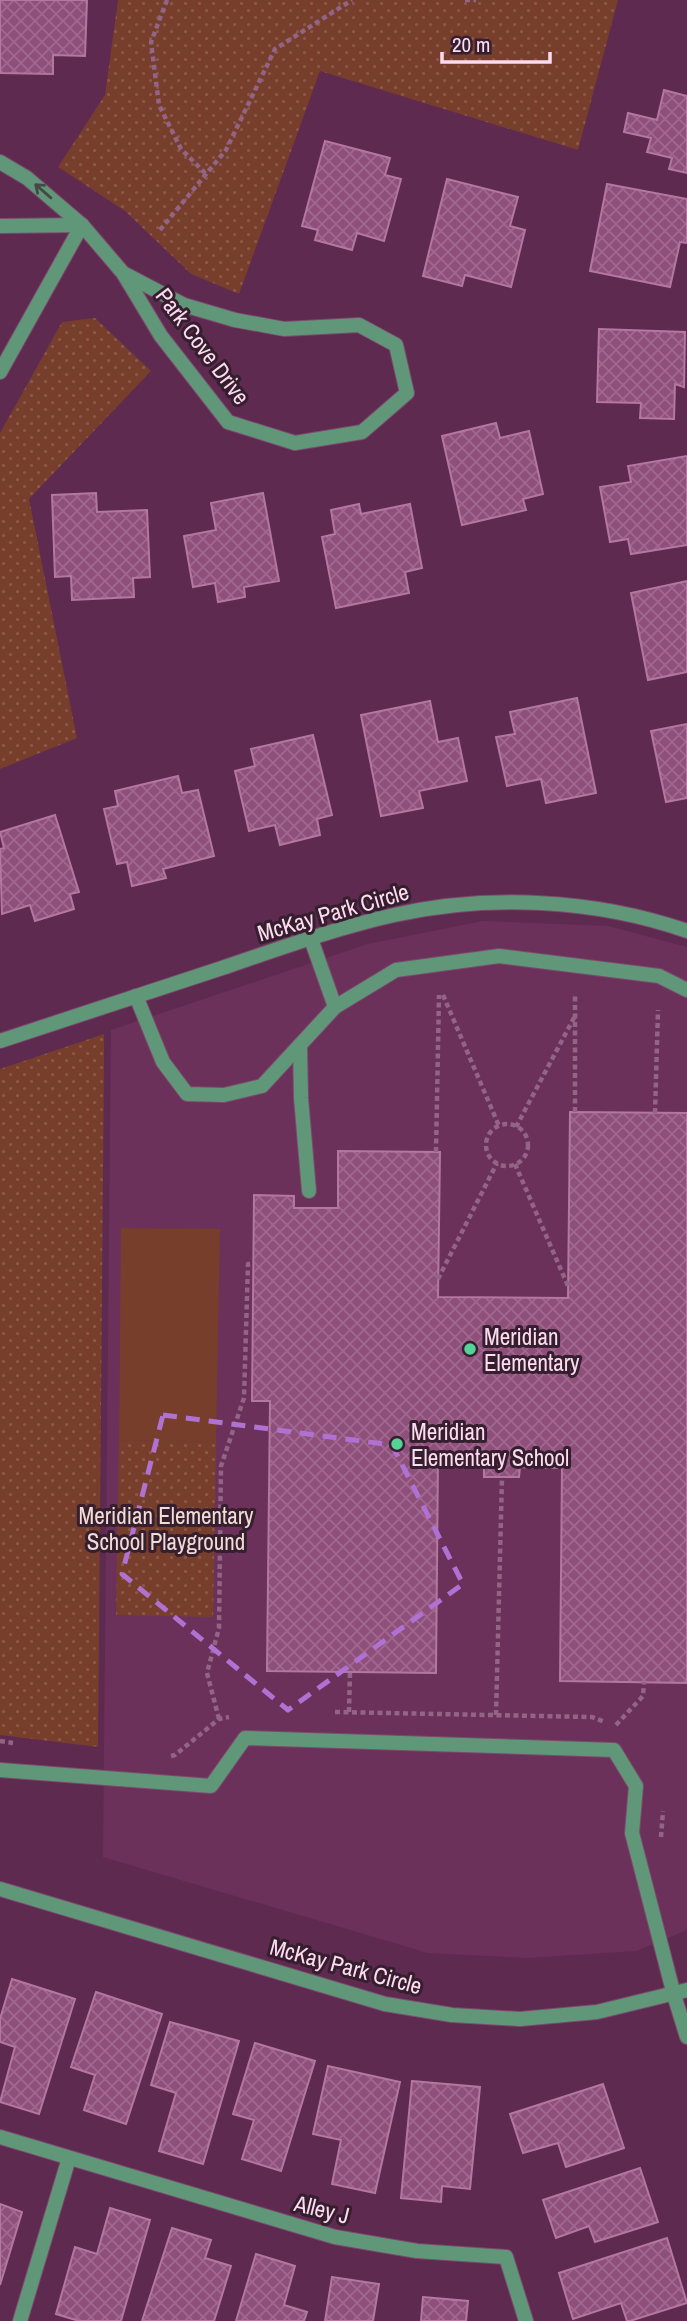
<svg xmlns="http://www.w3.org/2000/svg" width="687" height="2321" viewBox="0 0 687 2321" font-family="'Archivo Narrow',sans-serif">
	<defs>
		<pattern id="park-dots" width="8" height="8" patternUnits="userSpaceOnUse" patternTransform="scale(1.75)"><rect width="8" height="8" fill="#763e2b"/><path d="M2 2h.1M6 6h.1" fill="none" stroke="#8a594a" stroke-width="1.8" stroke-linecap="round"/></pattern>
		<pattern id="building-cross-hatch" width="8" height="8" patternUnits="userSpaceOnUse" patternTransform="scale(1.75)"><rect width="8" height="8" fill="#8f4f7b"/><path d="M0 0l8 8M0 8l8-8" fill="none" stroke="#a0688e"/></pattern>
	</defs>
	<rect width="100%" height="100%" fill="#5e2a50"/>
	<polygon fill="#6c315b" points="483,921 608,926 687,947 687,1930 636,1951 528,1958 428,1953 103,1857 111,1030 368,944"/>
	<g fill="url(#park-dots)">
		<polygon points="118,0 618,0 578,150 320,71 239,294 191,274 125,211 58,167 105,95"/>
		<polygon points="95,318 151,371 29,499 77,738 0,769 0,433 62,322"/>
		<polygon points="104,1034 104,1061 98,1747 0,1735 0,1069"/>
		<polygon points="119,1440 216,1442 213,1617 116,1615"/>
	</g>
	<polygon fill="#763e2b" points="121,1228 220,1229 216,1442 119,1440"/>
	<g fill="url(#building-cross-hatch)" stroke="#b377a0" stroke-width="2">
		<polygon points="0,0 87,0 85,56 53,55 53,74 0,73"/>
		<polygon points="664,90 687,96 687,173 669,169 672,158 647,152 651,138 624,132 628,113 657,120"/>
		<polygon points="325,141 390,158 385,175 401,179 384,241 357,233 352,250 315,240 318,230 302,226"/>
		<polygon points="447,179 518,197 510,226 525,230 511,287 465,275 462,286 423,276"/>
		<polygon points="607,184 687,199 687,243 680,242 670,287 590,271"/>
		<polygon points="599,329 685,332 684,387 675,384 674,419 640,418 641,403 597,402"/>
		<polygon points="496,423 500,438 529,431 543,494 523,499 526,510 462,525 442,436"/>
		<polygon points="687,456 687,545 631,554 628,539 610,542 600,487 631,482 628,466"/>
		<polygon points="96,493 97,512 147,510 150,577 133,578 134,597 72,600 71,576 55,577 52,495"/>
		<polygon points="263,493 279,581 244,587 245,597 218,602 215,583 193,587 184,536 216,530 211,503"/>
		<polygon points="359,504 361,514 410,504 422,568 405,572 409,593 336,608 322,537 335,534 331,510"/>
		<polygon points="687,581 687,672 648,680 631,593"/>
		<polygon points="577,698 596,793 546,803 541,779 507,786 496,737 515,734 510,712"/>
		<polygon points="430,701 438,742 458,738 467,781 419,791 423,808 381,816 361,715"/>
		<polygon points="687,724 687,798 666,802 651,731"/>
		<polygon points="313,735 332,815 317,819 320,835 280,845 275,825 249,831 235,771 255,766 251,749"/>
		<polygon points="178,776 182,793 198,790 214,856 163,869 166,878 132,886 127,862 117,864 104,809 118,806 115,791"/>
		<polygon points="55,815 79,892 70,894 74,909 35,921 30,905 2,914 0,849 4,848 0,832"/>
		<polygon points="570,1112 687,1113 687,1683 560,1681 562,1468 520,1467 519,1477 484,1477 484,1458 438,1457 436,1673 267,1671 270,1401 252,1401 254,1195 294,1196 294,1208 338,1208 338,1151 440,1152 438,1297 568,1298"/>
		<polygon points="12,1979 75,1999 39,2114 0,2102 15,2047 0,2042 0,2019"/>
		<polygon points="96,1992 162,2014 126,2124 84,2110 95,2075 71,2067"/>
		<polygon points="170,2022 239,2041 203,2164 159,2151 176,2093 151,2085"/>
		<polygon points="255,2043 315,2061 281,2171 242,2159 254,2120 233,2114"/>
		<polygon points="328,2066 400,2082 375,2193 332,2184 341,2140 313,2134"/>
		<polygon points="412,2081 480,2087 470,2189 442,2186 441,2202 401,2198"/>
		<polygon points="603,2084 624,2148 566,2167 558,2143 523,2153 510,2114"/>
		<polygon points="640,2168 658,2222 595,2242 589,2226 556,2238 543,2200"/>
		<polygon points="0,2204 22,2212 0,2285"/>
		<polygon points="110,2208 150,2220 121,2321 79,2321 56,2314 75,2247 97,2254"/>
		<polygon points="172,2228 211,2240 205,2258 231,2266 214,2321 142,2321"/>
		<polygon points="667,2238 687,2303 630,2321 627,2321 621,2303 573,2319 559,2273"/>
		<polygon points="256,2254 295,2266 284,2305 307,2312 304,2321 236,2321"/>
		<polygon points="332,2277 379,2284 373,2321 325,2321"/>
		<polygon points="423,2297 468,2301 466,2321 421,2321"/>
	</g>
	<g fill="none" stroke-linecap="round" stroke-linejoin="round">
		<g stroke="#7b4a6d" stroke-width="16">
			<g id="lane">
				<polyline points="311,939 335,1007"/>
				<polyline points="136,996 163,1062 187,1094 224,1095 262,1086 335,1007 396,970 499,956 659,976 687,990"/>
				<polyline points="300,1045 301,1098 309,1191"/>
				<polyline points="0,1770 211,1786 245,1738 614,1750 636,1786 632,1833 674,1995"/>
				<polyline points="0,2137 335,2237 417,2251 506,2257 526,2321"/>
				<polyline points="20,2321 69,2158"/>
			</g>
		</g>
		<g stroke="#7b4a6d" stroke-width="16">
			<g id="street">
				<polyline points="0,162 27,178 82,225 123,273 161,336 228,422 295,443 362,432 407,393 396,345 359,325 284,329 235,320 184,305 123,273"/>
				<polyline points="0,226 82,225"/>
				<polyline points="0,372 82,225"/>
				<path d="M 0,1041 C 74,1016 148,992 222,968 C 278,949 336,928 394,915 C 489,894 595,899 687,931"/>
				<polyline points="0,1889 385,2004 452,2015 520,2019 597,2012 687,1990"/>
				<polyline points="674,1995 687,2037"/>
			</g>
		</g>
		<g stroke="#926485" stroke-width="4.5" stroke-dasharray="5 3.5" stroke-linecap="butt">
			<polyline points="167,0 151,42 159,105 181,149 206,174"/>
			<polyline points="465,0 476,0"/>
			<polyline points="160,230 226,150 275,49 352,0"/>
			<polyline points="443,995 499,1126"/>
			<polyline points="575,1112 575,996"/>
			<polyline points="655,1113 658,1010"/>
			<circle cx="507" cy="1145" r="21"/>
			<polyline points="516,1127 576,1014"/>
			<polyline points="436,1152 439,995"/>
			<polyline points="515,1164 568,1286"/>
			<polyline points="438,1279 497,1163"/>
			<polyline points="335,1712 592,1717 605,1722"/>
			<polyline points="349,1712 350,1672"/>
			<polyline points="496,1715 502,1477"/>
			<polyline points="219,1719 207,1673 219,1628 221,1466 244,1398 248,1264 253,1264"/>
			<polyline points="616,1725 643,1696 644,1682"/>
			<polyline points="0,1741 13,1743"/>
			<polyline points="171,1756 175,1755 219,1719 229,1717"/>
			<polyline points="661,1837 663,1811"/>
		</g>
		<use href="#lane" stroke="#619779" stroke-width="14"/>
		<use href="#street" stroke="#619779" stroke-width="14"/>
	</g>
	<defs><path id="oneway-shaft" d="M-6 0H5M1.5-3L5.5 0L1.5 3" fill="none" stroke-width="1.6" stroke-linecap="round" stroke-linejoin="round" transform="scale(1.75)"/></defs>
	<use stroke="#444848" href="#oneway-shaft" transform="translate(43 191) rotate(-139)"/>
	<path fill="none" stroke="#af72d3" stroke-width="5" stroke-dasharray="14 9" stroke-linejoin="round" d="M 163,1415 L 392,1445 L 463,1584 L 288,1710 L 122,1574 Z"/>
	<g fill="#53d396" stroke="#351e2e" stroke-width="2.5">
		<circle cx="470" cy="1349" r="7"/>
		<circle cx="397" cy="1444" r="7"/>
	</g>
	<g text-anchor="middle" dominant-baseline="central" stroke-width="6" stroke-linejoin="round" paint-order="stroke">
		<g font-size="23" fill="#fddcf1" stroke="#351e2e">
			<text transform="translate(203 346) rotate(53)">Park Cove Drive</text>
			<text transform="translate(333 912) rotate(-16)">McKay Park Circle</text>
			<text transform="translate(346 1966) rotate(15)">McKay Park Circle</text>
			<text transform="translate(322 2209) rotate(14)">Alley J</text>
		</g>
		<g font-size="23" fill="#fddcf1" stroke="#351e2e" text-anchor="start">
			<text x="484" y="1336">Meridian<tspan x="484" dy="26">Elementary</tspan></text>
			<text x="411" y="1431">Meridian<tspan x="411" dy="26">Elementary School</tspan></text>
		</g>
		<g font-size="23" fill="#f2dcd5" stroke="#351e2e">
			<text x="166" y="1515">Meridian Elementary<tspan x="166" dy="26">School Playground</tspan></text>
		</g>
	</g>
	<path d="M442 52v10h108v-10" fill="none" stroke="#fddcf1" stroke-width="3.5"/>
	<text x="452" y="52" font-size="21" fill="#fddcf1" stroke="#351e2e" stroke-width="5" paint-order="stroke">20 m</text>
</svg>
